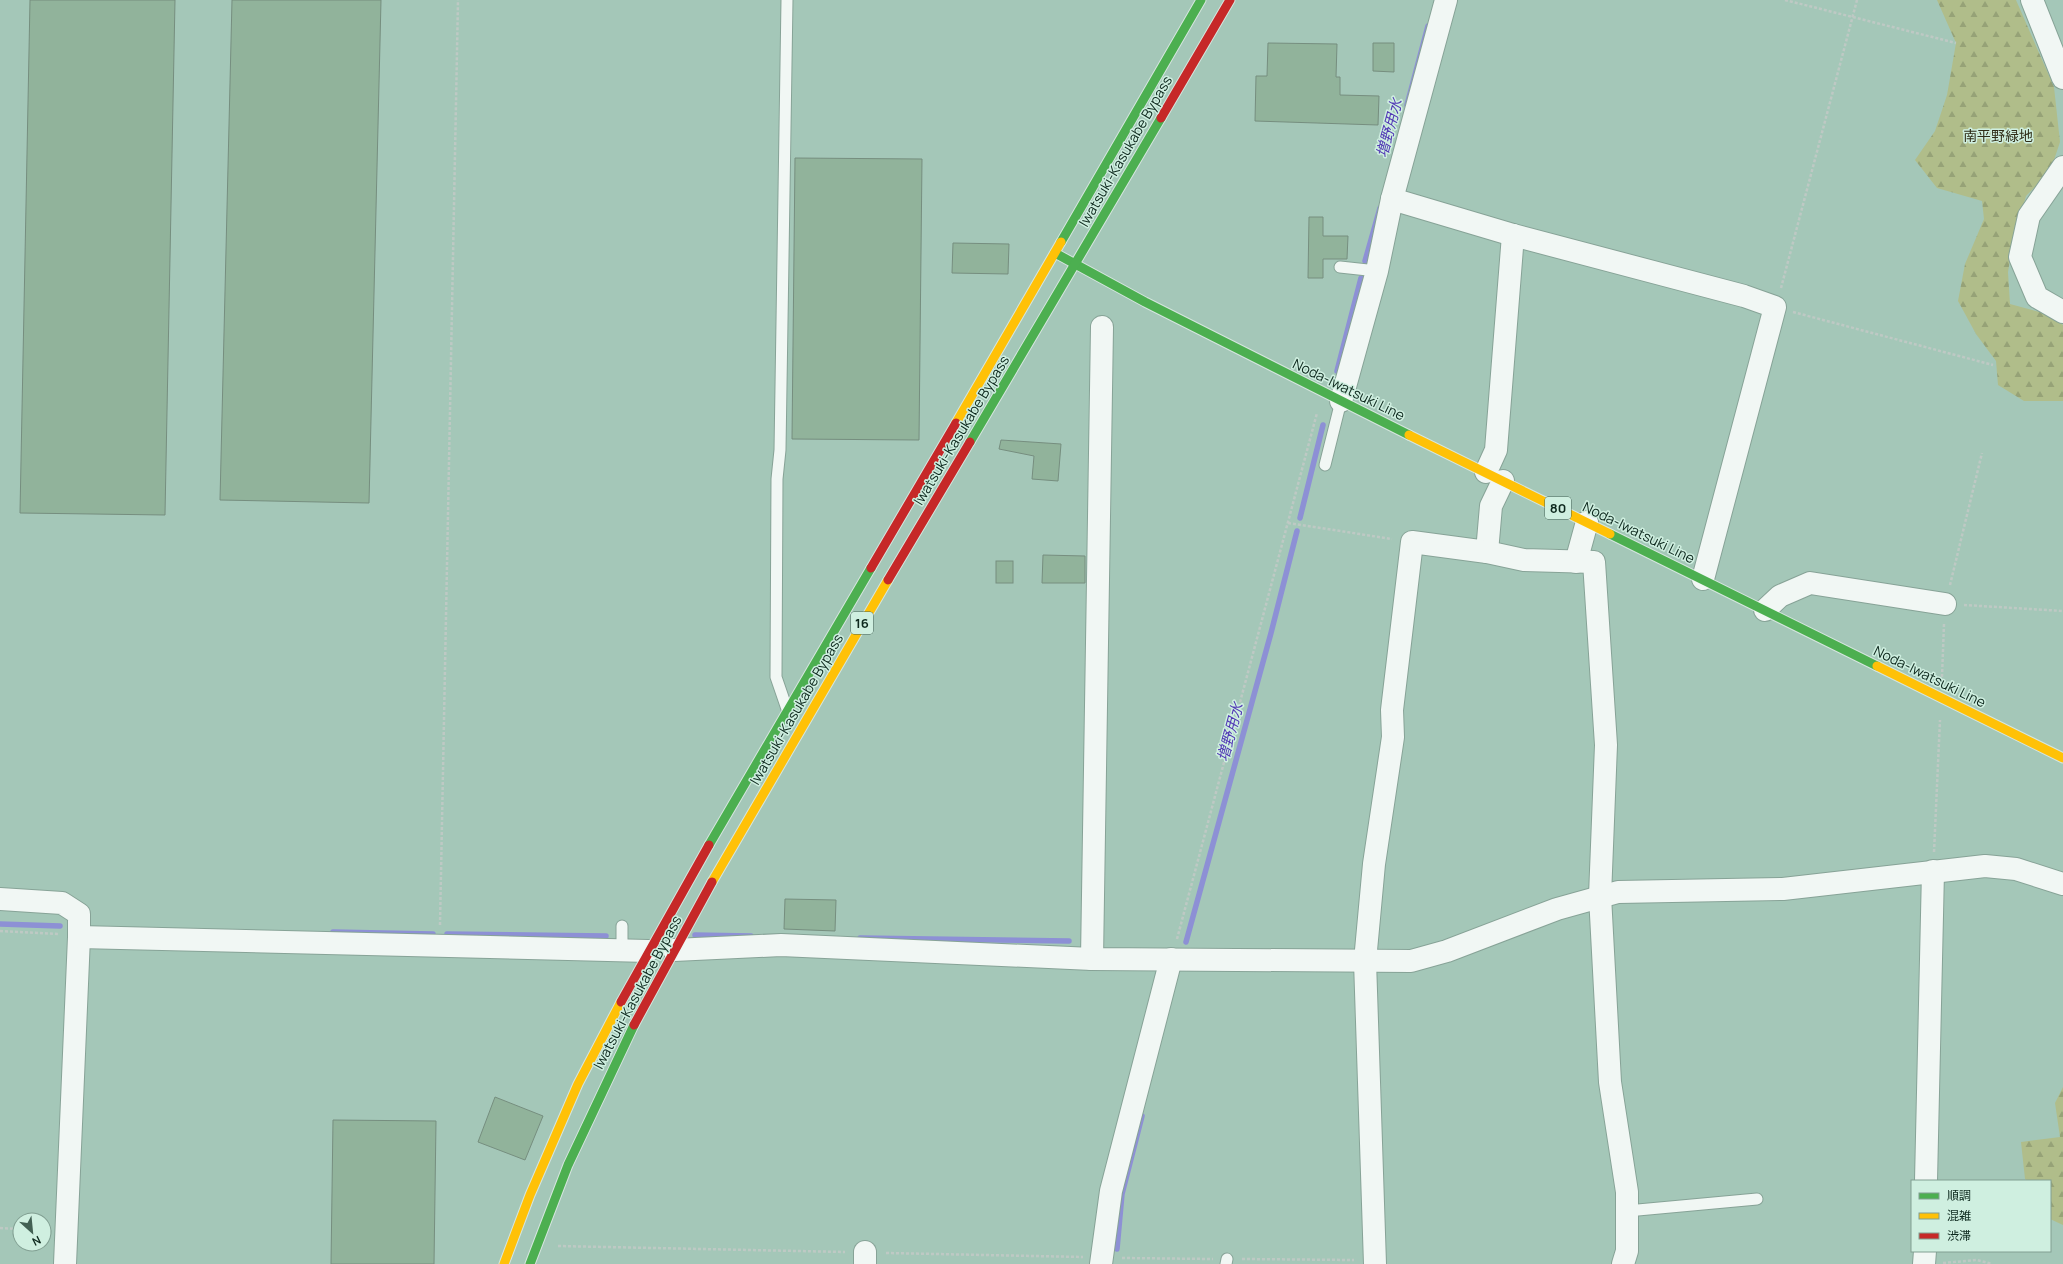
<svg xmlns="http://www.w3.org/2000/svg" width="2063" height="1264" viewBox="0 0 2063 1264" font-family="Manrope,'Noto Sans JP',sans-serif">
	<defs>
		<pattern id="forest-firs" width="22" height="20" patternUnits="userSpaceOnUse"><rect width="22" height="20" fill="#b0bd8a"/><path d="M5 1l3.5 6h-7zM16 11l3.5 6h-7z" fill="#96a277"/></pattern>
	</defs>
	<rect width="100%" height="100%" fill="#a4c7b8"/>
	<g fill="url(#forest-firs)">
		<polygon points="1937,0 2016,0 2054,87 2060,142 2050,172 2026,196 2013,242 2008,272 2010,304 2047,314 2063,325 2063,401 2024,401 1998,385 1996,361 1976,334 1958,301 1965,264 1984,219 1982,201 1937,188 1915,160 1935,131 1947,95 1956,43"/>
		<polygon points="2063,1087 2063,1225 2050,1219 2050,1181 2028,1181 2025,1179 2021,1142 2060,1137 2055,1103"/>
	</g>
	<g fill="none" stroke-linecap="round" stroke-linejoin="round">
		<g stroke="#8d90d5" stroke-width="5.5">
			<polyline points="1407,105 1428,26"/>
			<polyline points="1365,261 1380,208"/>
			<polyline points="1337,371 1361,278"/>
			<polyline points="1300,518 1323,425"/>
			<polyline points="0,924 60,926"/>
			<polyline points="333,932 433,934"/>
			<polyline points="447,934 606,936"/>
			<polyline points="695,935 751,936"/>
			<polyline points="860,938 1069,941"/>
			<polyline points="1186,942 1271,633 1297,531"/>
			<polyline points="1117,1249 1122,1194 1142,1116"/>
		</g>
	</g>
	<g fill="#91b39b" stroke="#768e7f">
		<polygon points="30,0 175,0 165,515 20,513"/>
		<polygon points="232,0 381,0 369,503 220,500"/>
		<polygon points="1268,43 1337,44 1336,77 1340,77 1340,95 1379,96 1378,125 1255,121 1256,76 1267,76"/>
		<polygon points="1373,43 1394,43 1394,72 1373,71"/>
		<polygon points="795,158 922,159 919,440 792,439"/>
		<polygon points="1309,217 1323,217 1323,236 1348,236 1347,259 1323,259 1323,278 1308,278"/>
		<polygon points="953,243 1009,244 1008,274 952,273"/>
		<polygon points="1001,440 1061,444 1058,481 1032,479 1034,456 999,449"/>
		<polygon points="1043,555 1085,556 1085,583 1042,583"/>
		<rect x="996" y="561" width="17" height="22"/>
		<polygon points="785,899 836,900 835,931 784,929"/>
		<polygon points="495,1097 543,1116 525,1160 478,1142"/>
		<polygon points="333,1120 436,1121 434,1264 331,1264"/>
	</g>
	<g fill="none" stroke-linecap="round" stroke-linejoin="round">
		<g stroke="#87a397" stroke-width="13">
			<g id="lane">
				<polyline points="1340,267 1377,271"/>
				<polyline points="1325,465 1341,401"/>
				<polyline points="787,709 776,677 777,479 780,450 787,0"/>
				<polyline points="622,926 622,951"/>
				<polyline points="1627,1211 1757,1199"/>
				<polyline points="1226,1264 1227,1259"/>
			</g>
		</g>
		<g stroke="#87a397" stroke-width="24">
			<g id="street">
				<polyline points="2032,0 2063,78"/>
				<polyline points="2063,167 2029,216 2020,257 2037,297 2063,312"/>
				<polyline points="1392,199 1513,235 1744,296 1775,307 1703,579"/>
				<polyline points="1341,401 1377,271 1392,199 1446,0"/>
				<polyline points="1486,472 1496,450 1513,235"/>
				<polyline points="1487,552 1491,506 1503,481"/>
				<polyline points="1576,562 1587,522"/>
				<polyline points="1765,610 1780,596 1810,583 1945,604"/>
				<polyline points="0,899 62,903 79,914 79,937 65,1264"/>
				<polyline points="79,937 648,951"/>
				<polyline points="674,950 781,945 1092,959 1411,961 1447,951 1557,909 1618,892 1783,889 1985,866 2016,869 2063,884"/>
				<polyline points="1092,959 1102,327"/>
				<polyline points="1926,1181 1933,871"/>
				<polyline points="865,1264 865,1252"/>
				<polyline points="1101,1264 1111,1191 1171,959"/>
				<polyline points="1375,1264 1365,961 1374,864 1393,737 1392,710 1412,542 1487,552 1524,560 1594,562 1606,745 1600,896 1610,1082 1627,1192 1627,1251 1623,1264"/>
				<polyline points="1924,1264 1925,1251"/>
			</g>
		</g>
		<g stroke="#d6e6df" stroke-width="11">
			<g id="fast">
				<polyline points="1061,242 1201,0"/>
				<polyline points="1055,253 1145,302 1409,435"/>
				<polyline points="970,442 1161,118"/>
				<polyline points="1610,534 1877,666"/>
				<polyline points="709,845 871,568"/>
				<polyline points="530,1264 568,1165 634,1025"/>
			</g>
		</g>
		<g stroke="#d6e6df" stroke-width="11">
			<g id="slow">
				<polyline points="956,423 1061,242"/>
				<polyline points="1409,435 1610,534"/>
				<polyline points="1877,666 2063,758"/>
				<polyline points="712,882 888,580"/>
				<polyline points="504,1264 530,1195 578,1084 621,1002"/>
			</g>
		</g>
		<g stroke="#d6e6df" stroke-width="11">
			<g id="jam">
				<polyline points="1161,118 1230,0"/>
				<polyline points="871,568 956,423"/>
				<polyline points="888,580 970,442"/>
				<polyline points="621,1002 709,845"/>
				<polyline points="634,1025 712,882"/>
			</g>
		</g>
		<g stroke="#bec9c4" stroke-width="2.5" stroke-dasharray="3 2" stroke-linecap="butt">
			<polyline points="1785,0 1956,43"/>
			<polyline points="1781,288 1857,0"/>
			<polyline points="1793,312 1993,365"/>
			<polyline points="1288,523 1392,539"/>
			<polyline points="1950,585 1982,453"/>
			<polyline points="1964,605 2063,611"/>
			<polyline points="1942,677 1944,624"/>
			<polyline points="1934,852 1940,720"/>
			<polyline points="440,925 458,0"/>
			<polyline points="0,931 59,934"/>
			<polyline points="1177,939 1317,413"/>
			<polyline points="0,1228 20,1229"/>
			<polyline points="558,1246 845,1252"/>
			<polyline points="886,1253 1083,1257"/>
			<polyline points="1122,1258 1213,1259"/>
			<polyline points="1242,1259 1354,1260"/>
			<polyline points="1943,1263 1977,1260 1992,1264"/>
		</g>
		<use href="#lane" stroke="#f1f7f4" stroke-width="11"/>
		<use href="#street" stroke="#f1f7f4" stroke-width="22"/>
		<use href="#fast" stroke="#4caf50" stroke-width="9"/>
		<use href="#slow" stroke="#ffc107" stroke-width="9"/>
		<use href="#jam" stroke="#c62828" stroke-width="9"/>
	</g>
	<g text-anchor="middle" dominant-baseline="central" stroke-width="3" stroke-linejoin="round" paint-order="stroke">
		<g fill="#cfefe0" stroke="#476458" stroke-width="1">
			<rect x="1545" y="497" width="26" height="22" rx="3"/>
			<rect x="851" y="612" width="22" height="22" rx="3"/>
		</g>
		<g font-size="13" font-weight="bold" fill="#0d281d">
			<text x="1558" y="508">80</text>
			<text x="862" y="623">16</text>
		</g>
		<g font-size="14" fill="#2f2d17" stroke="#cfefe0">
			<text x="1998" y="135">南平野緑地</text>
		</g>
		<g font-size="14" fill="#0d281d" stroke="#cfefe0">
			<text transform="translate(1125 151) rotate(-60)">Iwatsuki-Kasukabe Bypass</text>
			<text transform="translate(1349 389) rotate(26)">Noda-Iwatsuki Line</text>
			<text transform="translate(961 430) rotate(-59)">Iwatsuki-Kasukabe Bypass</text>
			<text transform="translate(1639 532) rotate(26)">Noda-Iwatsuki Line</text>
			<text transform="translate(1930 676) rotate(26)">Noda-Iwatsuki Line</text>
			<text transform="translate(796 709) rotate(-60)">Iwatsuki-Kasukabe Bypass</text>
			<text transform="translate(637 992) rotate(-62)">Iwatsuki-Kasukabe Bypass</text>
		</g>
		<g font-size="15" font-style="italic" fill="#5239b5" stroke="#cfefe0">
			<text transform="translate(1389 128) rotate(-75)">増野用水</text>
			<text transform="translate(1230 732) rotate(-75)">増野用水</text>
		</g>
	</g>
	<rect x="1911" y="1180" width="140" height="72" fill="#cfefe0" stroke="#819f92"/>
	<rect x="1919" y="1193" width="20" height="6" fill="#4caf50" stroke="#819f92"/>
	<text x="1947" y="1200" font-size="12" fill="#0d281d">順調</text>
	<rect x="1919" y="1213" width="20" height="6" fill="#ffc107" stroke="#819f92"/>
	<text x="1947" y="1220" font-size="12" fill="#0d281d">混雑</text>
	<rect x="1919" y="1233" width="20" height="6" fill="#c62828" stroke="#819f92"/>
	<text x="1947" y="1240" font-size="12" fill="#0d281d">渋滞</text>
	<g transform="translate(32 1232) rotate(153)"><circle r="19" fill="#cfefe0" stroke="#819f92"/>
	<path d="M0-3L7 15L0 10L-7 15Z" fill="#426053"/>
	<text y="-6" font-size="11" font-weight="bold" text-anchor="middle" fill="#0d281d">N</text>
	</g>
</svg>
